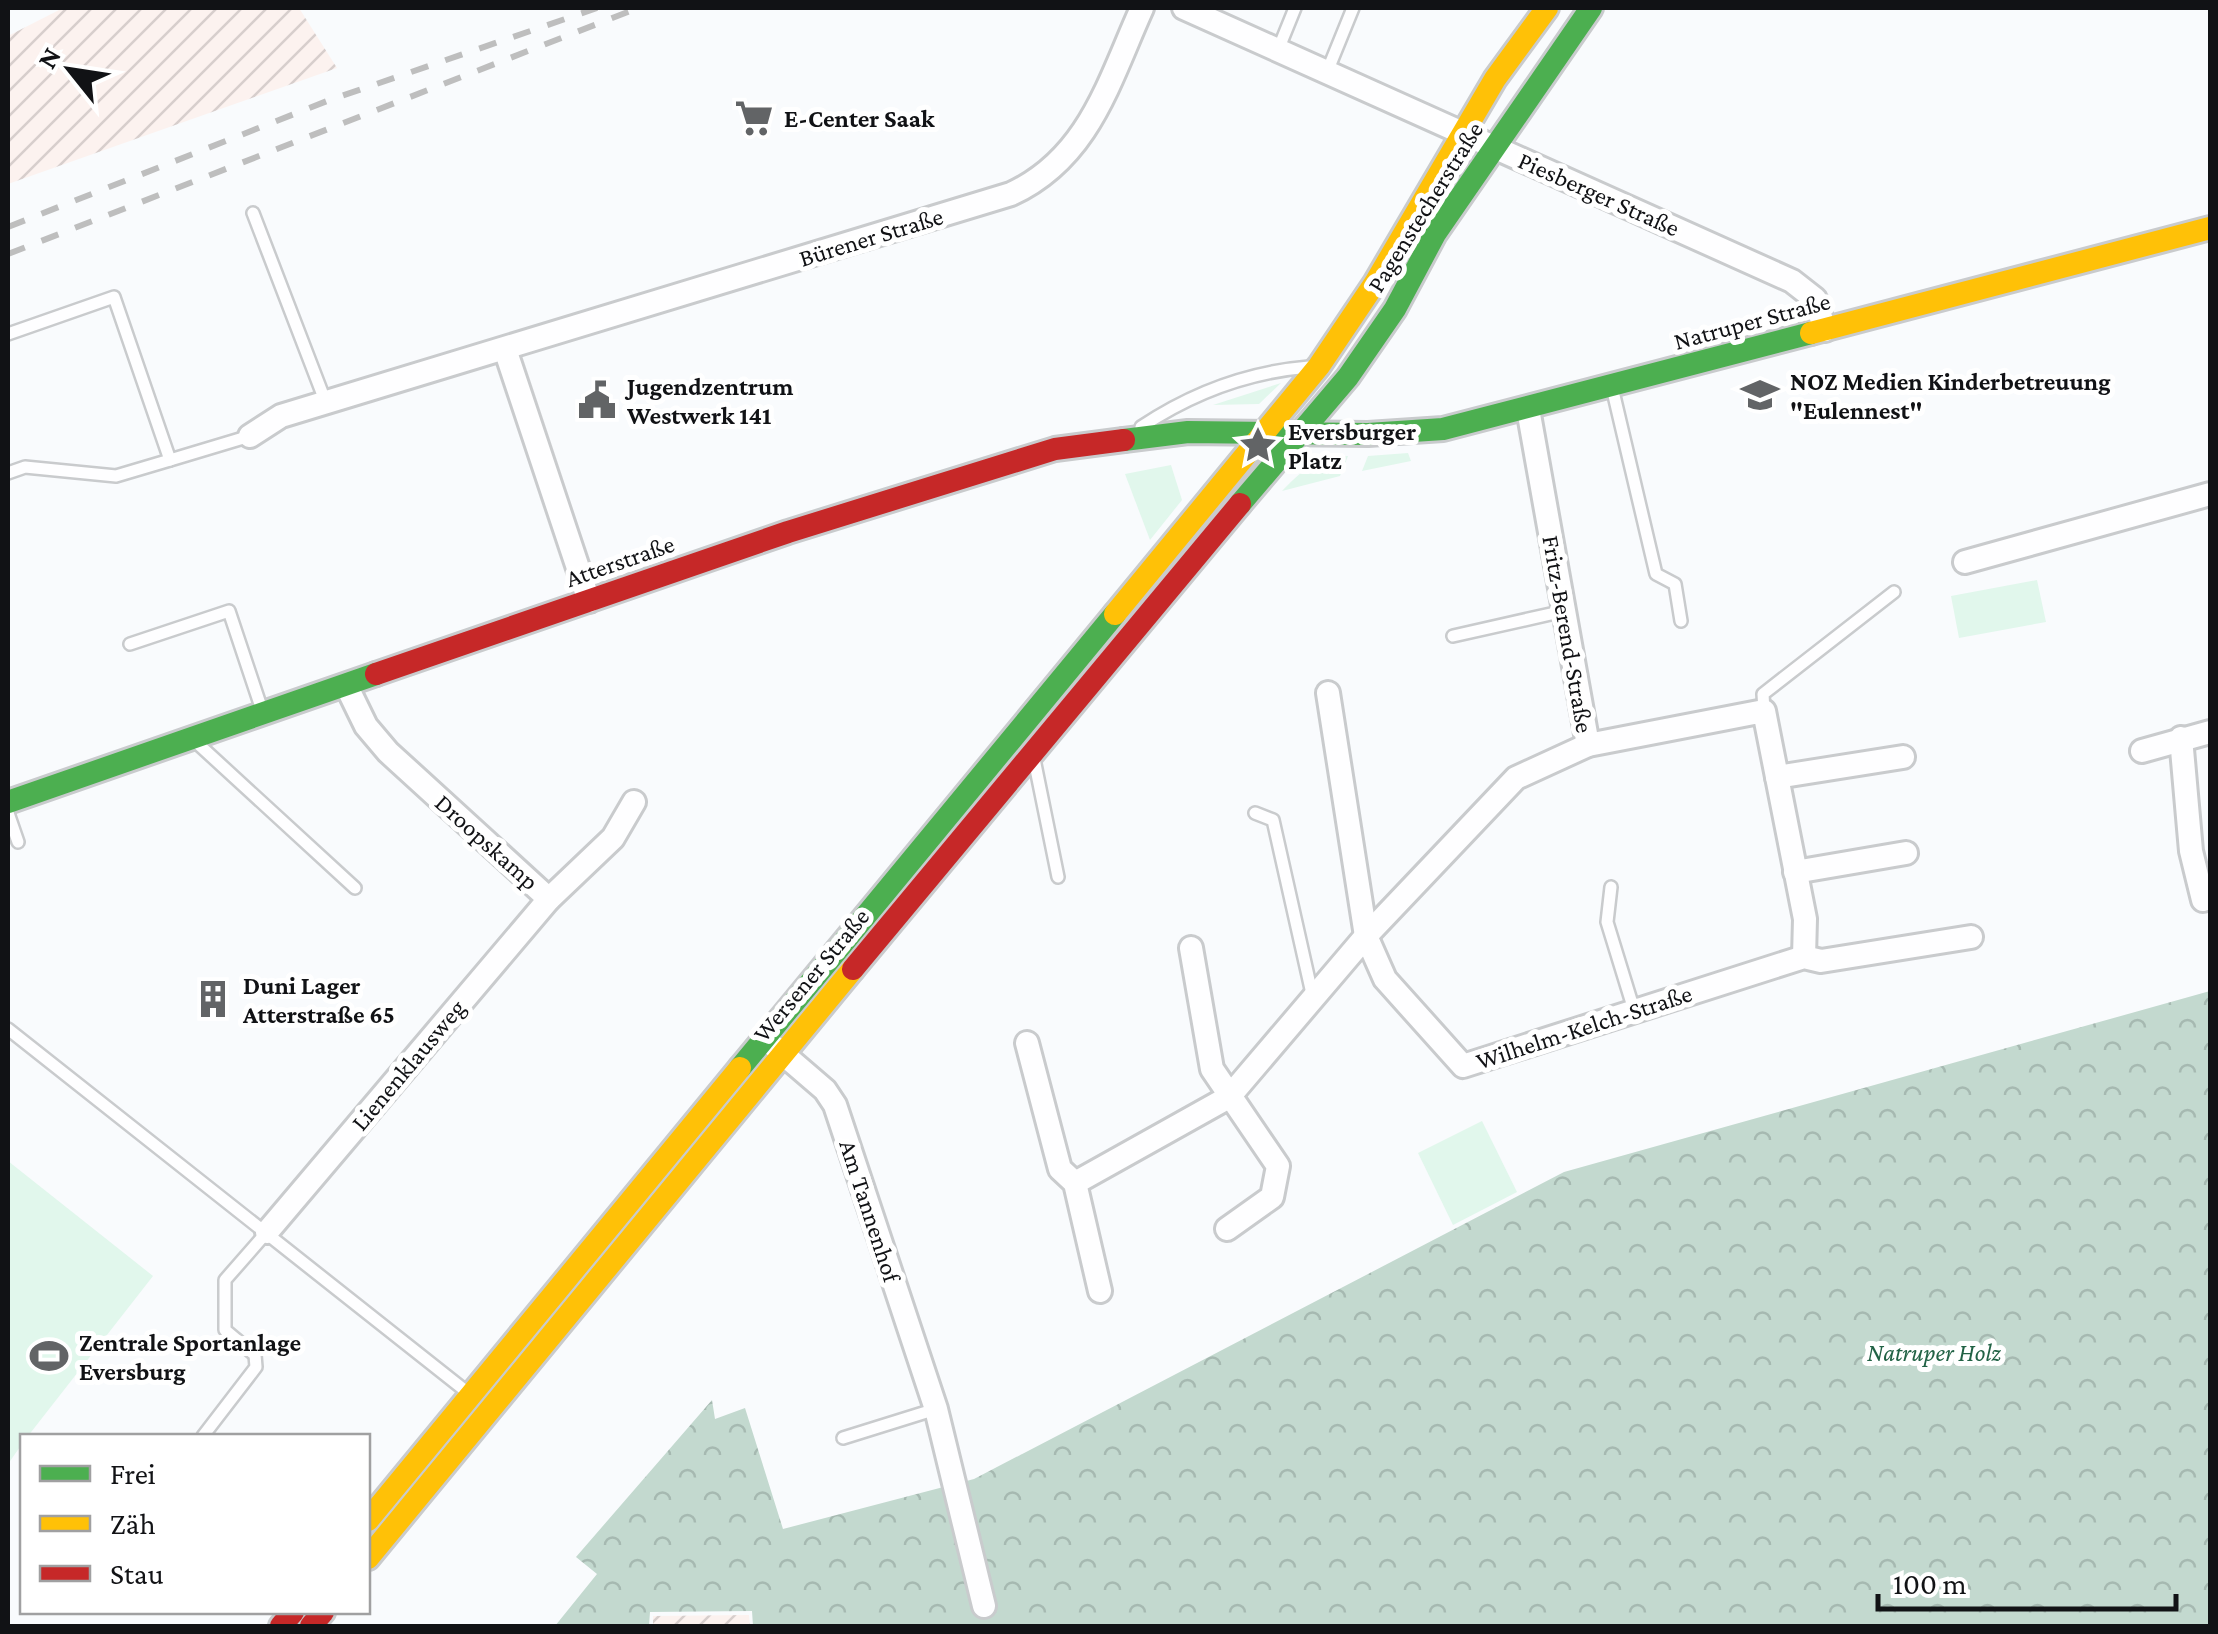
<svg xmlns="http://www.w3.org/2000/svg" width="2218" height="1634" viewBox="0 0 2218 1634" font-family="'Crimson Pro',serif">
	<defs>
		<pattern id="industrial-furrows" width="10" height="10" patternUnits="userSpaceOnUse" patternTransform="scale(2.5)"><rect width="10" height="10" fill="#fcf2ef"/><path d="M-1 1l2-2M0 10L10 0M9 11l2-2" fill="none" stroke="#d7cecc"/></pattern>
		<pattern id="forest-crowns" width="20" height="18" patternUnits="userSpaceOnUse" patternTransform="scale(2.5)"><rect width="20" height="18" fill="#c3d9cf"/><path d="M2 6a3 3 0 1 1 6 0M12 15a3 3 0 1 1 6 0" fill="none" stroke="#a6b9b1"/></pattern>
	</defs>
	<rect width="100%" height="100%" fill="#f9fbfd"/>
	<g fill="url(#industrial-furrows)">
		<polygon points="63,8 299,8 337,68 8,184 8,36"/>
		<polygon points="749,1615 750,1626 653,1626 653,1616"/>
	</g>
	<g fill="#e1f7ec">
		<polygon points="1281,383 1259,404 1213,405"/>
		<polygon points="1408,453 1411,461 1362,471 1368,456"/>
		<path d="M 1348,456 L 1340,476 L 1282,491 C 1303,469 1317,458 1348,456 Z"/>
		<polygon points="1171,465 1182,500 1150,540 1125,474"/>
		<polygon points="2037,580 2046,622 1959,638 1951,596"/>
		<polygon points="1482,1121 1517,1192 1453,1225 1418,1153"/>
		<polygon points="8,1161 153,1276 28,1436 22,1436 22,1444 8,1464"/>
	</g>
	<polygon fill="url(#forest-crowns)" points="2210,991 2210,1626 753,1626 752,1611 650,1612 649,1626 555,1626 597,1574 576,1557 712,1400 715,1419 745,1408 783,1529 974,1479 1564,1172"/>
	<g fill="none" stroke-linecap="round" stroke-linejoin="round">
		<g stroke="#c9cbcd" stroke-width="16">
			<g id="lane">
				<polyline points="1278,50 1295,8"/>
				<polyline points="1327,72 1353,8"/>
				<polyline points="253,213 326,403"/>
				<polyline points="8,334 114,297 170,460 116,476 25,467 8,473"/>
				<polyline points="1612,387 1656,574 1675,584 1681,621"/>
				<path d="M 1141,427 C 1192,393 1248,372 1309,367"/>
				<polyline points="170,460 250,436"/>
				<polyline points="1453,636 1564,611"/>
				<polyline points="130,644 229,611 263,713"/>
				<polyline points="1764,711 1763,694 1894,592"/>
				<polyline points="196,742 355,888"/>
				<polyline points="1034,759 1058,877"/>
				<polyline points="8,813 18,842"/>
				<polyline points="1255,813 1273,820 1313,998"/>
				<polyline points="1611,887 1607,922 1634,1010"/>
				<polyline points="8,1029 467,1392"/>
				<polyline points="203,1436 256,1367 255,1355 225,1330 225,1280 267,1232"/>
				<polyline points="843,1438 936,1409"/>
			</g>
		</g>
		<g stroke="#c9cbcd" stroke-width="28">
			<g id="street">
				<polyline points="1184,8 1792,281 1815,299 1825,330"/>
				<polyline points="505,349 589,601"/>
				<polyline points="1528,409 1588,745"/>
				<path d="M 250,436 L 281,416 L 1011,194 C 1089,158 1109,81 1142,8"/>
				<polyline points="1965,562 2210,494"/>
				<polyline points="346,685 366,726 388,752 549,899 613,838 634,802"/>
				<polyline points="1328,693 1366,936 1385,979 1463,1066 1804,957 1821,961 1971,937"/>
				<polyline points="2181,738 2191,851 2203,900"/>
				<polyline points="2142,751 2210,732"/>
				<polyline points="1777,777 1903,757"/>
				<polyline points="1795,872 1906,853"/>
				<polyline points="1191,948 1212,1069 1278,1166 1272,1197 1227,1229"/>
				<polyline points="1027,1043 1060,1169 1075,1183 1100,1291"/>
				<polyline points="775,1047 825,1090 835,1105 936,1409 984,1606"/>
				<polyline points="1075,1183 1229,1097 1366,936 1516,778 1588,745 1764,711 1805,919 1804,957"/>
				<polyline points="267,1232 549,899"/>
			</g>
		</g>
		<g stroke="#c9cbcd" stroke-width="28">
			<g id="fast">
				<polyline points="1124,440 1188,432 1368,434 1443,429 1811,333"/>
				<polyline points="1240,504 1348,377 1395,309 1435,234 1591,8"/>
				<polyline points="8,802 376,674"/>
				<polyline points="740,1068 1115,614"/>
			</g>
		</g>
		<g stroke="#c9cbcd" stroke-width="28">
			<g id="slow">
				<polyline points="1811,333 2210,228"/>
				<polyline points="1115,614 1319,366 1375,283 1495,79 1547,8"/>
				<polyline points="368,1520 740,1068"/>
				<polyline points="368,1558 853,969"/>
			</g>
		</g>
		<g stroke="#c9cbcd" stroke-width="28">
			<g id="jam">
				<polyline points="376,674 788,532 1055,449 1124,440"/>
				<polyline points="853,969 1240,504"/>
				<polyline points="281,1626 293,1612"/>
				<polyline points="311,1626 323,1612"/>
			</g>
		</g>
		<use href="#lane" stroke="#fefeff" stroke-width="11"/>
		<use href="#street" stroke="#fefeff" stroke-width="22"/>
		<use href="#fast" stroke="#4caf50" stroke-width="22"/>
		<use href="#slow" stroke="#ffc107" stroke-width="22"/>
		<use href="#jam" stroke="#c62828" stroke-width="22"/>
		<g stroke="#bebebe" stroke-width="6" stroke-dasharray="18 18" stroke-linecap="butt">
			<polyline points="8,227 327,101 597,8"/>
			<polyline points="8,254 638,8"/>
		</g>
	</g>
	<defs>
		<g id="supermarket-bare" transform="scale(3)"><path d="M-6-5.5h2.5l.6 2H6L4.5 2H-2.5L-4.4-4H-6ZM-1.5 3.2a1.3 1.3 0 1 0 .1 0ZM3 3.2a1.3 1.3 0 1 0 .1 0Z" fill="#626466" stroke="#fff" stroke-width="2.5" paint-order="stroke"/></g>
		<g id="school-bare" transform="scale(3)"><path d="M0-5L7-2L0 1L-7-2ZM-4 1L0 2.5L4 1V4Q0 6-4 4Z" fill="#626466" stroke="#fff" stroke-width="2.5" paint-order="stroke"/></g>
		<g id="civic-bare" transform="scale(3)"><path d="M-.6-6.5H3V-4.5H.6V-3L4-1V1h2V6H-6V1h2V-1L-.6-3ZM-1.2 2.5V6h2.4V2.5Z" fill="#626466" stroke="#fff" stroke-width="2.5" paint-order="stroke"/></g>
		<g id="sight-bare" transform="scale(3)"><path d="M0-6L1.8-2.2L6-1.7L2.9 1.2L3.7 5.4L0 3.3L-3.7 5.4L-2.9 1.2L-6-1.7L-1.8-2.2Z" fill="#626466" stroke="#fff" stroke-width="2.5" paint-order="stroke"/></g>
		<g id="building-bare" transform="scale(3)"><path d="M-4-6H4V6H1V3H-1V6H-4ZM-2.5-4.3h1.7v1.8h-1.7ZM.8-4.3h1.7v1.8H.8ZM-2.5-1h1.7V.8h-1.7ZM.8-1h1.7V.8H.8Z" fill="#626466" stroke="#fff" stroke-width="2.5" paint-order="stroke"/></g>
		<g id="stadium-bare" transform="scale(3)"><path d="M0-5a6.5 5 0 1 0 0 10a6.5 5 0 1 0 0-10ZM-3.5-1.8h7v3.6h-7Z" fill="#626466" stroke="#fff" stroke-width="2.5" paint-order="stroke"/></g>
	</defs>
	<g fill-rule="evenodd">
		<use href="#supermarket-bare" x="754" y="118"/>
		<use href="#school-bare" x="1760" y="395"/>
		<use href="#civic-bare" x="597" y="400"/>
		<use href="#sight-bare" x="1258" y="445"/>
		<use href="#building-bare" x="213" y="999"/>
		<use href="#stadium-bare" x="49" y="1356"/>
	</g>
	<g text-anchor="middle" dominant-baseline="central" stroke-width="10" stroke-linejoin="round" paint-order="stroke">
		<g font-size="25" font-weight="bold" fill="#111215" stroke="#fff" text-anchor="start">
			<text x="784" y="118">E-Center Saak</text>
			<text x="1790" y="381">NOZ Medien Kinderbetreuung<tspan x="1790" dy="29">"Eulennest"</tspan></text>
			<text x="627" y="386">Jugendzentrum<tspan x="627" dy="29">Westwerk 141</tspan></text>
			<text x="1288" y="431">Eversburger<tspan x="1288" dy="29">Platz</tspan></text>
			<text x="243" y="985">Duni Lager<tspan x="243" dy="29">Atterstraße 65</tspan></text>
			<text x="79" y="1342">Zentrale Sportanlage<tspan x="79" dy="29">Eversburg</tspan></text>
		</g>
		<g font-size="25" fill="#111215" stroke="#fff">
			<text transform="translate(1599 194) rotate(24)">Piesberger Straße</text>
			<text transform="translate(1425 207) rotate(-58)">Pagenstecherstraße</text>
			<text transform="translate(871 237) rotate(-17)">Bürener Straße</text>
			<text transform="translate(1752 321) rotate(-15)">Natruper Straße</text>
			<text transform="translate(620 561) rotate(-19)">Atterstraße</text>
			<text transform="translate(1568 634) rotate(80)">Fritz-Berend-Straße</text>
			<text transform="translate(487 842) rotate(42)">Droopskamp</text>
			<text transform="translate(811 975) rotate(-50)">Wersener Straße</text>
			<text transform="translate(1584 1027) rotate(-18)">Wilhelm-Kelch-Straße</text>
			<text transform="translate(408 1065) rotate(-50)">Lienenklausweg</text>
			<text transform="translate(870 1211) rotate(72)">Am Tannenhof</text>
		</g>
		<g font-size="25" font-style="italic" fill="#216245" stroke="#fff">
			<text x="1934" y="1352">Natruper Holz</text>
		</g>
	</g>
	<rect width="2218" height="1634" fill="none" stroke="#111215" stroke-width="20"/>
	<rect x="20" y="1434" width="350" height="180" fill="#ffffff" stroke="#a0a0a1" stroke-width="2.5"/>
	<rect x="40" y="1466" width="50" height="15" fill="#4caf50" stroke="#a0a0a1" stroke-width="2.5"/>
	<text x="110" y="1484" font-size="30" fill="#111215">Frei</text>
	<rect x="40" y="1516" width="50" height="15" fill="#ffc107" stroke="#a0a0a1" stroke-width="2.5"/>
	<text x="110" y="1534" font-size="30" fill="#111215">Zäh</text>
	<rect x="40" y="1566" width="50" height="15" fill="#c62828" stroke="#a0a0a1" stroke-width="2.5"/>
	<text x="110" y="1584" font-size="30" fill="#111215">Stau</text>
	<g transform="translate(70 70) rotate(300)" stroke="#ffffff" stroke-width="8" paint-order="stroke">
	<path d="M0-8L18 38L0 25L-18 38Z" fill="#111215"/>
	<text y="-15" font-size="28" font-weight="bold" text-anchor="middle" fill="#111215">N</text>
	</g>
	<path d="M1878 1594v15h298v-15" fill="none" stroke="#111215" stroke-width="5"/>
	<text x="1893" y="1594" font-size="30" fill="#111215" stroke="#ffffff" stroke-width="8" paint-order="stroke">100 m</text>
</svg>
